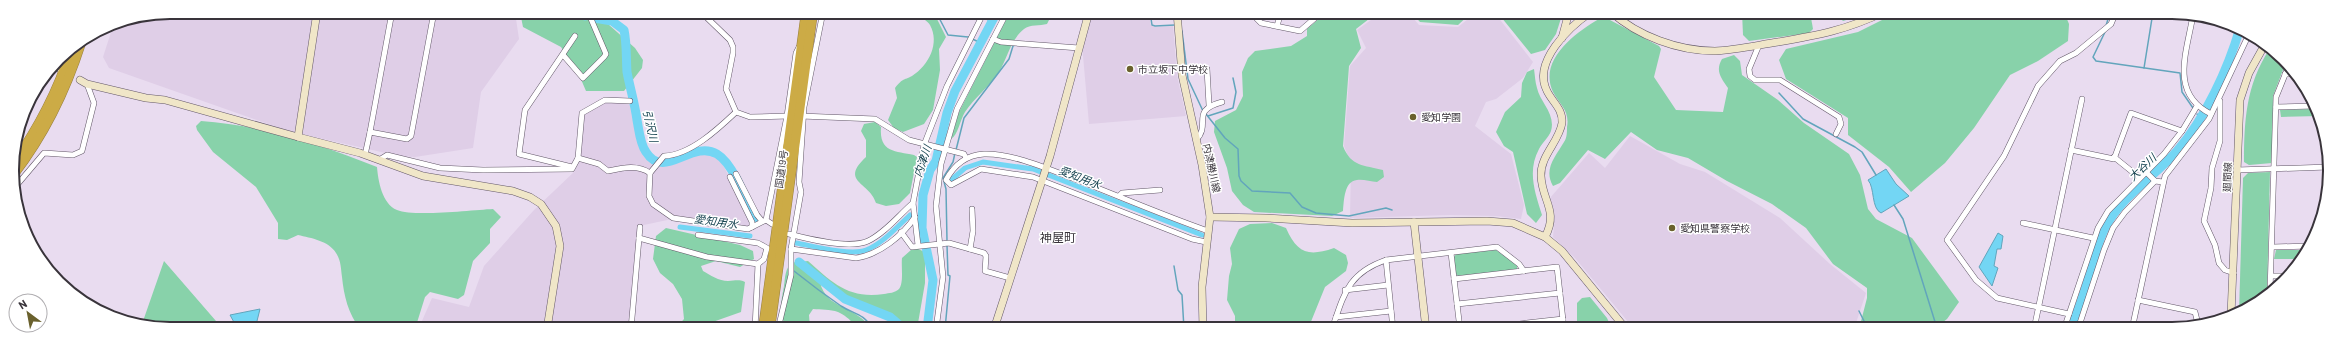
<svg xmlns="http://www.w3.org/2000/svg" width="2342" height="341" viewBox="0 0 2342 341" font-family="Barlow,'Noto Sans JP',sans-serif">
	<rect width="100%" height="100%" fill="#e9dcf0"/>
	<g fill="#dfcee7">
		<polygon points="171,12 515,12 519,39 481,92 473,148 415,157 399,156 288,131 109,68 103,57 114,23"/>
		<polygon points="1092,12 1148,12 1151,25 1154,27 1173,26 1177,76 1186,116 1089,124 1082,44"/>
		<polygon points="1382,12 1408,12 1419,25 1458,27 1477,12 1494,12 1533,62 1523,78 1496,99 1486,102 1475,126 1511,154 1524,205 1521,219 1496,216 1450,215 1350,218 1351,164 1344,146 1350,66 1366,48 1357,30"/>
		<polygon points="605,102 633,102 641,146 648,158 655,164 671,163 699,152 709,154 720,159 750,218 750,227 677,218 639,226 630,329 423,329 422,321 432,298 469,307 484,266 534,210 574,172 580,161 584,114"/>
		<polygon points="1630,136 1680,164 1705,172 1780,218 1830,264 1866,293 1854,329 1634,329 1575,258 1553,237 1555,215 1550,198 1589,153 1605,168"/>
	</g>
	<g fill="#88d2aa">
		<polygon points="520,12 574,12 585,19 608,24 635,48 643,60 642,68 624,91 586,91 580,77 561,47 523,27"/>
		<path d="M 917,12 L 949,12 L 937,19 L 946,37 L 939,49 L 940,70 L 933,110 L 924,124 L 903,132 L 894,128 L 888,120 L 897,98 L 895,88 C 904,77 903,81 912,76 C 929,65 940,43 930,25 C 927,20 920,18 917,12 Z"/>
		<path d="M 1010,12 L 1053,12 L 1047,24 C 1040,26 1030,24 1024,29 C 1011,39 1007,59 999,72 C 989,87 974,98 965,112 C 960,120 958,135 951,139 L 959,112 Z"/>
		<path d="M 1327,12 L 1334,19 L 1343,12 L 1378,12 L 1356,29 L 1361,48 L 1349,66 L 1343,146 C 1351,167 1364,165 1383,170 L 1384,177 L 1377,182 C 1371,182 1363,179 1357,180 C 1344,181 1344,201 1343,211 L 1332,216 L 1254,212 L 1243,205 L 1232,191 L 1227,168 L 1214,132 L 1215,121 L 1236,110 L 1243,96 L 1242,72 L 1248,58 L 1255,51 L 1291,46 L 1307,36 L 1307,29 Z"/>
		<polygon points="1411,12 1472,12 1458,25 1420,22"/>
		<polygon points="1497,12 1563,12 1556,34 1545,50 1531,54"/>
		<polygon points="1742,12 1810,12 1813,29 1809,33 1749,41 1743,35"/>
		<polygon points="1834,12 1857,12 1857,14 1853,18 1843,21"/>
		<polygon points="1898,12 2064,12 2069,24 2068,41 2038,61 2010,75 1974,128 1945,163 1911,192 1889,167 1848,135 1848,118 1786,79 1779,60 1786,49 1858,32"/>
		<path d="M 1599,19 L 1608,19 L 1659,46 L 1661,49 L 1654,77 L 1676,110 L 1723,112 L 1728,88 C 1721,78 1715,71 1722,59 L 1734,55 L 1740,61 L 1742,75 L 1778,100 L 1804,123 L 1849,154 L 1860,175 L 1868,209 L 1876,219 L 1912,238 L 1959,302 L 1947,319 L 1934,329 L 1859,329 L 1867,298 L 1867,288 L 1833,264 L 1806,228 L 1772,204 L 1727,181 L 1688,158 L 1657,150 L 1631,132 L 1605,159 L 1588,150 L 1560,183 L 1553,186 C 1543,169 1556,156 1564,142 C 1567,138 1567,132 1567,127 C 1570,111 1560,105 1553,92 C 1538,60 1575,33 1599,19 Z"/>
		<path d="M 2269,50 L 2286,62 L 2273,96 L 2272,163 L 2249,165 L 2244,162 C 2244,121 2246,85 2269,50 Z"/>
		<path d="M 1534,69 C 1535,75 1535,82 1537,88 C 1540,102 1556,114 1551,131 C 1549,137 1542,143 1539,149 C 1527,171 1535,193 1542,215 L 1536,223 L 1527,214 L 1513,152 L 1504,146 L 1496,132 L 1505,112 L 1521,97 L 1522,83 L 1527,72 Z"/>
		<polygon points="2315,109 2320,116 2281,117 2280,110"/>
		<path d="M 201,121 C 261,125 321,145 377,167 C 378,180 382,204 397,210 C 414,217 472,210 493,209 L 501,217 L 490,229 L 490,243 L 473,261 L 464,295 L 458,299 L 430,292 L 425,297 L 415,329 L 360,329 C 348,313 344,296 342,277 C 341,269 341,260 336,253 C 329,241 311,238 298,235 L 287,240 L 278,239 L 278,223 L 256,187 L 213,152 L 197,130 L 196,126 Z"/>
		<path d="M 875,122 L 881,127 C 879,153 896,151 914,155 L 917,157 L 910,193 L 899,204 L 886,206 L 876,203 C 870,182 839,182 866,157 L 866,140 L 861,131 L 864,124 Z"/>
		<polygon points="2270,172 2267,295 2239,313 2243,178 2248,173"/>
		<path d="M 1272,223 L 1286,228 C 1297,253 1308,257 1334,248 L 1346,255 L 1348,263 L 1346,271 L 1325,287 L 1308,329 L 1235,329 L 1235,316 L 1227,300 L 1229,276 L 1232,264 L 1230,248 L 1239,229 L 1250,224 Z"/>
		<path d="M 666,228 L 740,245 L 753,251 L 754,259 L 740,267 L 716,261 L 701,266 L 703,271 C 710,275 719,281 728,281 C 735,281 738,279 745,282 L 741,312 L 707,324 L 703,329 L 675,329 L 684,319 L 682,299 L 673,284 L 660,273 L 653,259 L 656,236 Z"/>
		<path d="M 918,249 L 925,252 L 925,283 L 917,329 L 897,329 L 885,311 L 846,297 L 824,280 L 820,282 C 826,310 858,306 871,329 C 853,329 852,318 838,312 C 830,309 821,310 813,309 L 809,315 L 810,329 C 775,329 779,314 784,286 C 785,278 785,268 792,263 C 796,261 803,262 808,261 C 833,283 848,299 884,294 C 889,293 895,293 899,289 C 904,283 901,266 902,258 L 911,250 Z"/>
		<polygon points="1496,250 1517,265 1517,269 1458,276 1456,274 1454,257 1456,254"/>
		<polygon points="2276,250 2306,250 2299,259 2274,259"/>
		<polygon points="164,261 216,321 249,329 160,329 142,324"/>
		<polygon points="1590,297 1607,318 1612,329 1577,329 1577,303 1582,298"/>
	</g>
	<g fill="#73d6f4" stroke="#62a5bc">
		<path d="M 1886,169 L 1896,184 L 1909,196 L 1881,213 C 1871,208 1875,188 1868,180 Z"/>
		<polygon points="1998,233 2003,236 2001,249 1997,249 1994,266 1998,268 1992,286 1979,267"/>
		<polygon points="260,309 256,325 235,324 230,315"/>
	</g>
	<g fill="none" stroke-linecap="round" stroke-linejoin="round">
		<g stroke="#62a5bc" stroke-width="1.5">
			<polyline points="936,12 948,35 968,37 981,43"/>
			<polyline points="970,12 979,16"/>
			<polyline points="1150,12 1152,25 1155,26 1175,25"/>
			<polyline points="983,17 992,22"/>
			<polyline points="939,19 953,12"/>
			<polyline points="2106,26 2110,12"/>
			<polyline points="1182,31 1188,79 1203,111"/>
			<polyline points="2105,32 2093,57 2096,61 2180,73 2182,92 2193,108"/>
			<polyline points="2144,68 2153,12"/>
			<polyline points="1779,93 1803,119 1855,147 1862,152 1876,175"/>
			<polyline points="1206,114 1225,138 1238,149 1239,176 1241,181 1252,191 1290,193 1302,207 1316,213 1349,216 1386,208 1392,210"/>
			<polyline points="2197,114 2200,117"/>
			<polyline points="1208,116 1233,108 1236,92 1233,78"/>
			<polyline points="956,150 964,118 1009,59 1013,46 1017,44"/>
			<polyline points="1894,205 1903,219 1936,325 1943,329"/>
			<polyline points="947,241 946,189 943,178 953,162 955,153"/>
			<polyline points="1174,266 1178,290 1182,295 1184,329"/>
			<path d="M 794,271 C 809,283 825,295 841,306 C 855,315 862,312 873,329"/>
			<polyline points="1859,311 1867,327"/>
			<polyline points="945,329 950,276 948,275 947,245"/>
		</g>
		<g stroke="#73d6f4" stroke-width="5">
			<polyline points="950,181 965,168 983,162 1033,169 1202,235"/>
			<polyline points="680,227 750,236"/>
			<path d="M 796,243 C 813,246 850,256 866,250 C 882,244 897,227 910,215"/>
		</g>
		<g stroke="#73d6f4" stroke-width="9">
			<polyline points="579,12 585,16"/>
			<path d="M 594,18 L 612,21 L 624,30 C 627,44 626,58 627,72 C 630,88 635,104 637,120 C 639,130 640,144 646,152 C 664,181 692,139 717,154 C 734,164 748,204 756,222"/>
			<polyline points="799,262 845,299 890,317 904,329"/>
			<polyline points="927,329 933,280 922,228 923,195 930,170 936,161 947,113 955,91 997,12"/>
			<path d="M 2071,329 C 2077,313 2083,297 2088,280 C 2093,262 2097,242 2106,226 C 2123,195 2154,177 2177,151 C 2205,119 2228,69 2240,28"/>
		</g>
		<g stroke="#625768" stroke-width="6">
			<g id="street">
				<polyline points="701,12 730,40 733,47 733,53 726,89 736,112 750,117 788,116"/>
				<polyline points="1255,12 1256,18 1261,23 1300,31 1322,12"/>
				<path d="M 2193,15 C 2187,52 2169,93 2211,114"/>
				<polyline points="1277,26 1281,12"/>
				<polyline points="993,39 1001,42 1079,48"/>
				<polyline points="1759,45 1749,69 1750,76 1755,80 1780,80 1839,117 1841,124 1836,134"/>
				<polyline points="564,56 583,78 604,57 606,54 588,12"/>
				<polyline points="1207,69 1209,105"/>
				<polyline points="2285,74 2295,74"/>
				<polyline points="2220,101 2220,141 2212,168 2211,188 2204,221 2215,245 2219,263 2225,270 2234,273"/>
				<polyline points="2276,107 2314,106"/>
				<path d="M 736,112 C 717,130 690,155 664,156 L 650,173 L 649,196 L 653,204 L 673,218 L 748,229 L 766,220 L 787,116 L 796,53 L 799,47"/>
				<polyline points="801,116 875,119 909,140 964,154 966,158"/>
				<polyline points="370,132 392,12"/>
				<path d="M 1196,140 C 1212,124 1189,111 1222,102"/>
				<polyline points="2071,150 2114,159 2131,113 2182,131"/>
				<polyline points="365,155 370,132 407,139 411,136 434,12"/>
				<polyline points="2114,157 2140,178"/>
				<path d="M 578,158 L 599,164 L 608,171 C 622,168 637,164 650,173"/>
				<polyline points="379,160 387,155 440,168 483,170 572,169 578,158 582,113 605,100 630,101"/>
				<polyline points="572,167 519,154 525,110 575,36"/>
				<polyline points="2237,170 2328,167"/>
				<polyline points="2146,172 2155,181 2163,182"/>
				<polyline points="736,174 757,215 762,221"/>
				<polyline points="730,177 752,222 752,227"/>
				<polyline points="16,186 44,153 73,155 82,151 94,103 87,84"/>
				<polyline points="1119,196 1122,193 1160,190"/>
				<polyline points="766,220 772,224"/>
				<polyline points="2023,223 2093,238"/>
				<polyline points="901,232 912,247 949,243 984,253 986,256 985,271 1010,278"/>
				<path d="M 789,234 C 808,239 851,249 868,241 C 885,233 899,215 913,203"/>
				<polyline points="639,238 707,257 758,264 764,259 767,248 758,243 698,235"/>
				<path d="M 1206,242 L 1192,239 L 1033,177 L 981,169 L 951,185 L 946,180 C 954,165 967,155 984,154 C 1014,153 1053,171 1080,181 C 1123,198 1165,216 1208,231"/>
				<polyline points="918,245 913,203 924,145 947,86 984,12"/>
				<polyline points="2273,247 2308,246"/>
				<path d="M 791,249 L 856,258 C 879,255 903,235 915,217"/>
				<polyline points="970,249 973,231 972,209"/>
				<polyline points="1451,253 1460,329"/>
				<polyline points="1386,260 1393,329"/>
				<polyline points="2271,276 2288,276"/>
				<polyline points="1454,279 1557,267 1564,329"/>
				<polyline points="1345,290 1388,285"/>
				<polyline points="2270,292 2276,97 2289,65"/>
				<polyline points="2138,300 2195,312 2198,324"/>
				<polyline points="1457,304 1560,293"/>
				<polyline points="2069,314 1997,298 1976,280 1947,240 2004,156 2038,86 2060,61 2076,53 2111,24 2116,12"/>
				<polyline points="1336,317 1391,311"/>
				<polyline points="631,329 640,227"/>
				<polyline points="755,329 758,264"/>
				<polyline points="778,329 791,275 791,249 801,192 799,182 804,107 823,12"/>
				<polyline points="827,329 828,325"/>
				<polyline points="936,329 943,277 936,206 941,164 957,109 1007,12"/>
				<path d="M 1332,329 C 1344,294 1348,273 1386,260 L 1497,247 L 1519,264 L 1524,271"/>
				<polyline points="1474,329 1563,319"/>
				<polyline points="2034,329 2082,99"/>
				<polyline points="2064,329 2098,228 2108,211 2164,154 2182,131 2197,106"/>
				<polyline points="2078,329 2104,250 2113,228 2125,212 2155,181"/>
				<polyline points="2132,329 2165,176 2209,119 2249,34"/>
			</g>
		</g>
		<g stroke="#625768" stroke-width="8">
			<g id="secondary">
				<polyline points="317,12 298,137 360,153 423,176 513,191 530,197 541,204 556,226 560,246 547,329"/>
				<polyline points="1177,12 1182,75 1202,165 1210,217 1202,287 1203,329"/>
				<path d="M 1611,12 C 1638,36 1678,51 1715,51 C 1736,50 1758,45 1778,42 C 1819,35 1846,30 1884,12"/>
				<polyline points="1562,38 1569,12"/>
				<polyline points="55,65 59,68"/>
				<polyline points="80,80 87,84 146,98 165,100 298,137"/>
				<polyline points="1210,217 1266,218 1352,223 1487,221 1513,223 1545,237 1562,251 1626,329"/>
				<polyline points="1414,222 1426,329"/>
				<path d="M 1545,237 C 1559,211 1542,201 1541,176 C 1540,156 1559,142 1562,123 C 1563,109 1553,103 1547,91 C 1532,62 1569,27 1591,12"/>
				<polyline points="2231,315 2240,100 2249,73 2264,46"/>
				<polyline points="994,329 1050,156 1089,12"/>
			</g>
		</g>
		<g stroke="#998142" stroke-width="10">
			<g id="highway">
				<path d="M 13,164 C 38,129 58,90 71,50"/>
				<path d="M 14,174 C 44,135 66,90 81,43"/>
				<polyline points="763,329 806,12"/>
				<polyline points="770,329 813,12"/>
			</g>
		</g>
		<use href="#street" stroke="#fff" stroke-width="5"/>
		<use href="#secondary" stroke="#f0e6c8" stroke-width="7"/>
		<use href="#highway" stroke="#ccab46" stroke-width="9"/>
	</g>
	<g fill="#6a612d" stroke="#fff" stroke-width="1.5">
		<circle cx="1130" cy="69" r="4"/>
		<circle cx="1413" cy="117" r="4"/>
		<circle cx="1672" cy="228" r="4"/>
	</g>
	<g text-anchor="middle" dominant-baseline="central" stroke-width="3" stroke-linejoin="round" paint-order="stroke">
		<g font-size="10" fill="#39343b" stroke="#fff" text-anchor="start">
			<text x="1138" y="69">市立坂下中学校</text>
			<text x="1421" y="117">愛知学園</text>
			<text x="1680" y="228">愛知県警察学校</text>
		</g>
		<g font-size="10" fill="#39343b" stroke="#fff">
			<text transform="translate(1212 168) rotate(78)">内津勝川線</text>
			<text transform="translate(781 169) rotate(-82)">国道19号</text>
			<text transform="translate(2227 177) rotate(-88)">廻間線</text>
		</g>
		<g font-size="11" font-style="italic" fill="#174451" stroke="#fff">
			<text transform="translate(651 126) rotate(77)">引沢川</text>
			<text transform="translate(922 161) rotate(-71)">内津川</text>
			<text transform="translate(2142 167) rotate(-43)">大谷川</text>
			<text transform="translate(1080 177) rotate(21)">愛知用水</text>
			<text transform="translate(716 221) rotate(8)">愛知用水</text>
		</g>
		<g font-size="12" fill="#39343b" stroke="#fff">
			<text x="1058" y="237">神屋町</text>
		</g>
	</g>
	<path d="M0 0H2342V341H0ZM170 19H2172A151 151 0 0 1 2323 170V171A151 151 0 0 1 2172 322H170A151 151 0 0 1 19 171V170A151 151 0 0 1 170 19Z" fill="#fff" fill-rule="evenodd"/>
	<path fill="none" stroke="#39343b" stroke-width="2" d="M170 19H2172A151 151 0 0 1 2323 170V171A151 151 0 0 1 2172 322H170A151 151 0 0 1 19 171V170A151 151 0 0 1 170 19Z"/>
	<g transform="translate(28 313) rotate(328)"><circle r="19" fill="#ffffff" stroke="#b0aeb1"/>
	<path d="M0-3L7 15L0 10L-7 15Z" fill="#6a612d"/>
	<text y="-6" font-size="11" font-weight="bold" text-anchor="middle" fill="#39343b">N</text>
	</g>
</svg>
